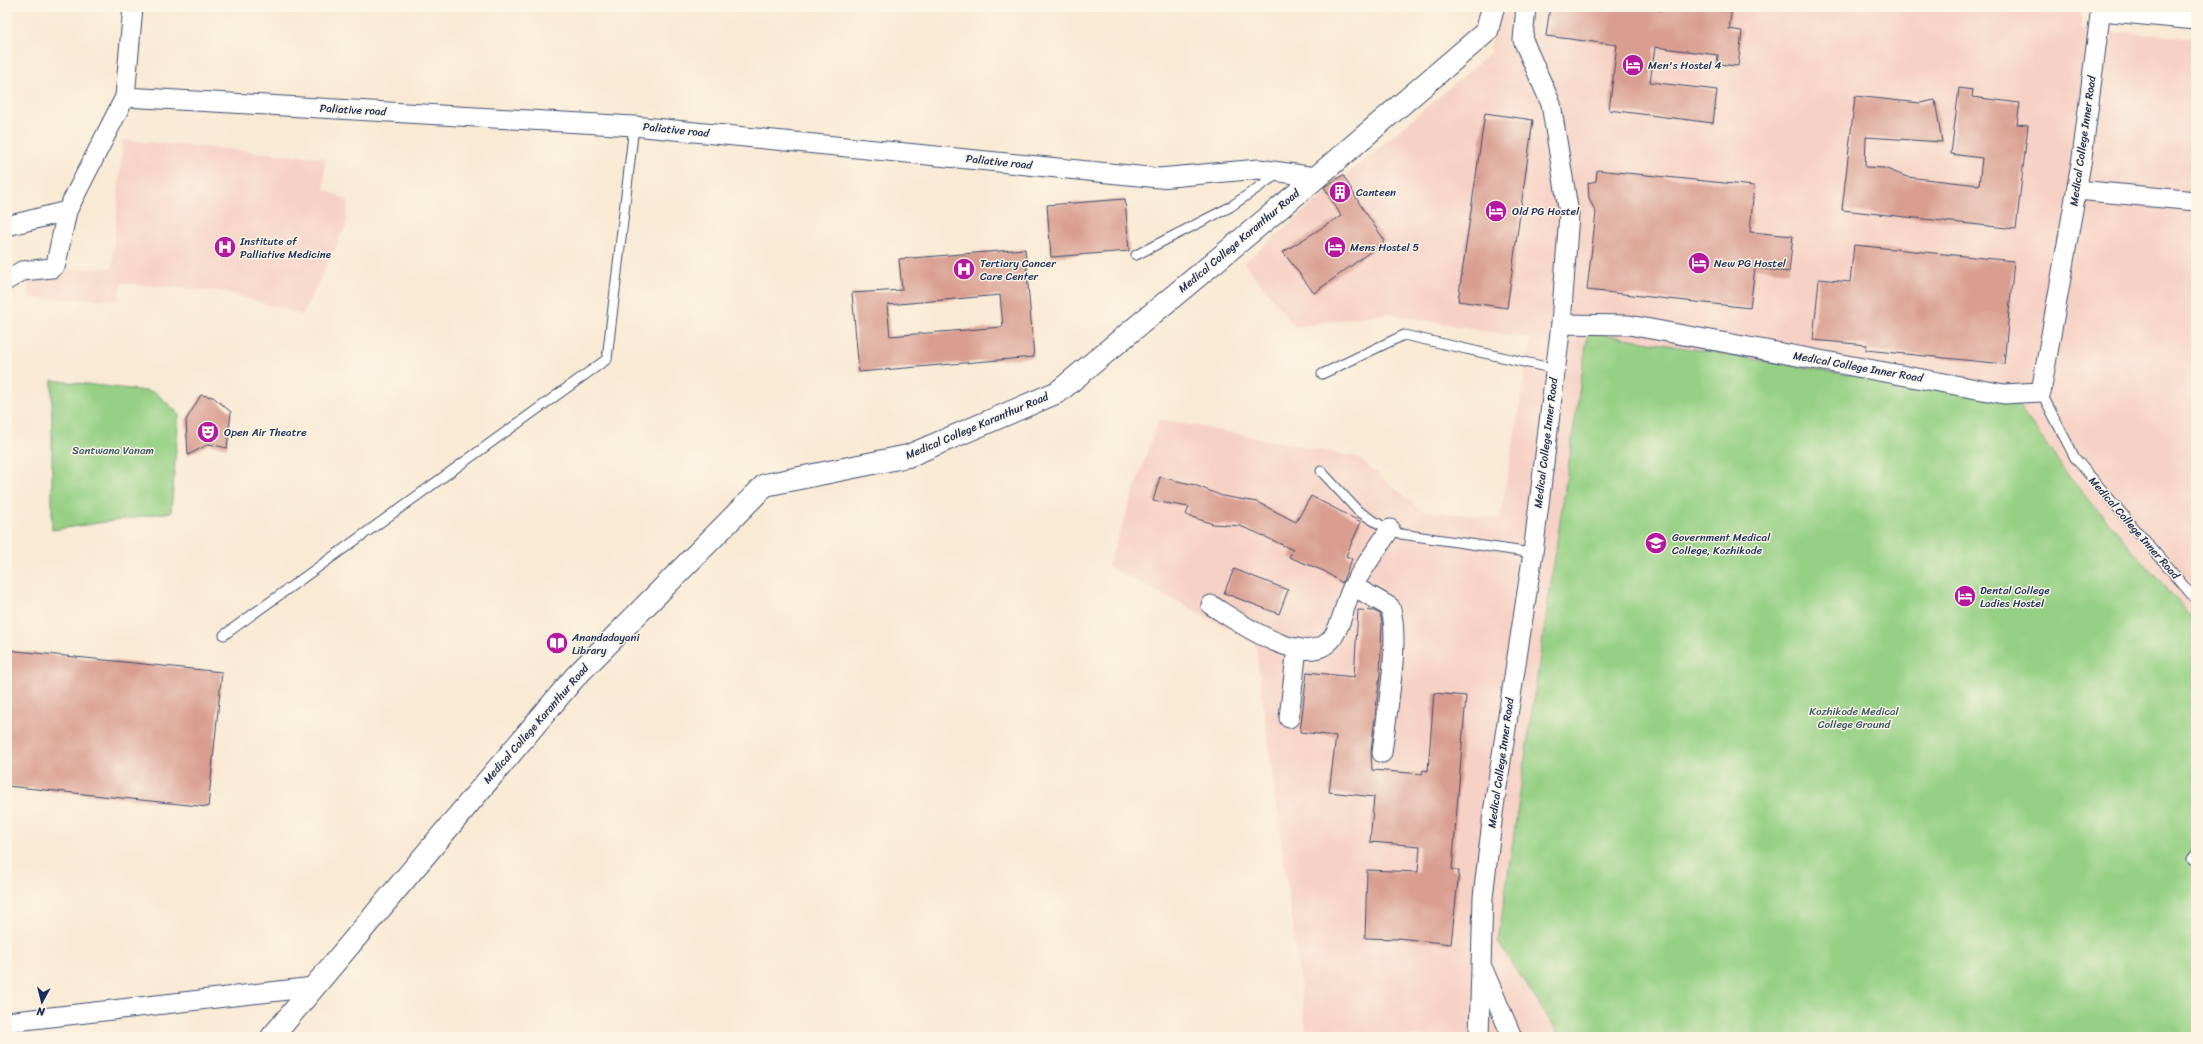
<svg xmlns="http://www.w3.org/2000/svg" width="2203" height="1044" viewBox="0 0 2203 1044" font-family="Sriracha,sans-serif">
	<rect width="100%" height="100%" fill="#fcf5e5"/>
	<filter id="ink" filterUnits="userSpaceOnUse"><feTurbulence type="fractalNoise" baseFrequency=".025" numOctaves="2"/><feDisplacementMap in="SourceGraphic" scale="8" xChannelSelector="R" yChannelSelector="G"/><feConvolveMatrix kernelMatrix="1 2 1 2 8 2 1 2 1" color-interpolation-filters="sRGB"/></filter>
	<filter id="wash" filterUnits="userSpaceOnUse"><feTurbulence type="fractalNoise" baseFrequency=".012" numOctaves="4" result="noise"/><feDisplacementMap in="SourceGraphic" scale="16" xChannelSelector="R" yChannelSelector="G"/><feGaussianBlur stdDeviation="0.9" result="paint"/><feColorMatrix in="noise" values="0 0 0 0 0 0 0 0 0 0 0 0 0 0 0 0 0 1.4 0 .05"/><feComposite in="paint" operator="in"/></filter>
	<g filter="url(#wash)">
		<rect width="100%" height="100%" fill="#f9ead4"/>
		<g fill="#f6d1c5">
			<polygon points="1496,7 2081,7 2081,29 2196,38 2196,1037 1307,1037 1255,642 1108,566 1159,419 1357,457 1421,510 1500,519 1531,339 1386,313 1295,327 1244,263 1490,53"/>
			<polygon points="123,140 325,158 324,189 348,200 346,226 302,315 227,292 121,283 119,300 30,298 26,272 112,268"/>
		</g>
		<g fill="#95d084" stroke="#588071">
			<polygon points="1588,332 2016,402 2070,478 2196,622 2196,1037 1561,1037 1498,942"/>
			<polygon points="52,380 155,392 179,414 171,512 52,530"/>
		</g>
		<g id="blocks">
			<g fill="#d99e90" fill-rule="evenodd">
				<polygon points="1550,7 1635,7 1668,11 1668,7 1732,7 1729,29 1742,31 1738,66 1717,64 1718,55 1655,47 1650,82 1717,90 1713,123 1609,110 1617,45 1546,36"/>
				<polygon points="1959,88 1973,90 1972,97 2020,103 2017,124 2028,125 2016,229 1842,210 1855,96 1920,103 1935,100 1942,142 1866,137 1865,167 1884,168 1907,177 1979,185 1982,158 1951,154"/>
				<polygon points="1485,113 1533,120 1507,308 1458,301"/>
				<polygon points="1597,170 1754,186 1750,232 1793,236 1789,272 1755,268 1750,308 1587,290 1596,213 1589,198 1588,183 1596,181"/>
				<polygon points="1343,175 1361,206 1385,241 1314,293 1283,252 1341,216 1324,187"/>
				<polygon points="1125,199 1129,251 1051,257 1047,205"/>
				<polygon points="1854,245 2014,261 2004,364 1866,350 1867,345 1813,340 1819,279 1850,282"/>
				<path d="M 1025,249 L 1034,357 L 859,372 L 852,293 L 902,290 L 899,259 ZM 1000,295 L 1003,327 L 890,336 L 887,305 Z"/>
				<polygon points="201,395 213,397 231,412 227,448 209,444 188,455 186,420"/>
				<polygon points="1160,477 1195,485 1222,496 1257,502 1296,522 1311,496 1361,522 1346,556 1352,559 1342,583 1324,571 1289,557 1293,550 1255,532 1240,526 1213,524 1186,515 1189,507 1153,501"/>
				<polygon points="1234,569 1288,590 1279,614 1224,593"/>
				<polygon points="1358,610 1374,611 1380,614 1382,622 1380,674 1371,752 1372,770 1422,774 1423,770 1428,771 1434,693 1466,696 1452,870 1459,871 1451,944 1398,938 1398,939 1365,938 1367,870 1418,872 1420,846 1370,842 1374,797 1329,792 1336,736 1300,732 1307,672 1354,677"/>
				<polygon points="7,650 222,672 208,807 7,786"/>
			</g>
		</g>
	</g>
	<g filter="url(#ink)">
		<use href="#blocks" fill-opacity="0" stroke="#3c4b70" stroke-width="1"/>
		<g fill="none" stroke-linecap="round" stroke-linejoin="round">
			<g stroke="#3c4b70" stroke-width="11">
				<g id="service">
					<polyline points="1136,255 1230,207 1279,173"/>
					<polyline points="1322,374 1404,335 1555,369"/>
					<polyline points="2041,392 2075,458 2196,600"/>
					<polyline points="1321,471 1358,511 1379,524 1401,534 1533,553"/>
					<polyline points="224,635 607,359 634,126"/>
					<polyline points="2192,859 2196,854"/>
				</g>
			</g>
			<g stroke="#3c4b70" stroke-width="21">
				<g id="minor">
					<polyline points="133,7 125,97 634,126 1159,178 1259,169 1316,177"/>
					<polyline points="1526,7 1523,40 1551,104 1569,214 1561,324"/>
					<polyline points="2101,11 2196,20"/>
					<polyline points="2077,190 2196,201"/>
					<polyline points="7,226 67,211 125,97"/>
					<polyline points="7,280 22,271 52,268 56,264 67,211"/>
					<path d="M 1353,586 L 1390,607 C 1401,637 1386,718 1382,753"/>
					<path d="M 1211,605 C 1237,621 1308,673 1333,637 C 1343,622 1345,601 1353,586 C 1364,566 1378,548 1390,529"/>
					<polyline points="1289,718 1297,648"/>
					<polyline points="1483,969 1512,1037"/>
					<polyline points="7,1022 314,987"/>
					<polyline points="1479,1037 1483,897 1493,813 1533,553 1561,324 1629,325 2004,394 2041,392 2082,158 2101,7"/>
				</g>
			</g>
			<g stroke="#3c4b70" stroke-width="24">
				<polyline id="secondary" points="272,1037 575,677 765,485 908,456 1058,392 1311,182 1487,31 1493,7"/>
			</g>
			<use href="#service" stroke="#fff" stroke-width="9"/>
			<use href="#minor" stroke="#fff" stroke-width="19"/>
			<use href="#secondary" stroke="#fff" stroke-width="22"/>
		</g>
	</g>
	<defs>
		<g id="hotel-disc" transform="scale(1.15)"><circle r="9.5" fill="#b5179e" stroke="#fcf5e5"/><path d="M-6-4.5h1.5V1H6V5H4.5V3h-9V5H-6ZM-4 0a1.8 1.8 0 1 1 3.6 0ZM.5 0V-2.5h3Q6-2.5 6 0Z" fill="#fff"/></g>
		<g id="building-disc" transform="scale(1.15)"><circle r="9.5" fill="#b5179e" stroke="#fcf5e5"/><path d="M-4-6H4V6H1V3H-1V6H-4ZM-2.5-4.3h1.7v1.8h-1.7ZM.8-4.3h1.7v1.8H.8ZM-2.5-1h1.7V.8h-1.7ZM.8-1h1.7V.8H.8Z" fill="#fff"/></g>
		<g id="hospital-disc" transform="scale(1.15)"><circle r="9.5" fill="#b5179e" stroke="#fcf5e5"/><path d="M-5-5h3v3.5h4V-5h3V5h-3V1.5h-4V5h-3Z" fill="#fff"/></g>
		<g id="theatre-disc" transform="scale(1.15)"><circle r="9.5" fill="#b5179e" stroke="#fcf5e5"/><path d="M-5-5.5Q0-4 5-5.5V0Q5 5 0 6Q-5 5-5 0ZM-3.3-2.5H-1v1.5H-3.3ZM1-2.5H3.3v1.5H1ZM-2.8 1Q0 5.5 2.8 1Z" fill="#fff"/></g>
		<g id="university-disc" transform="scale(1.15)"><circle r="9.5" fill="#b5179e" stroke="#fcf5e5"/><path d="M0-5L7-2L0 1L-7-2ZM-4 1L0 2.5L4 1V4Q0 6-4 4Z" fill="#fff"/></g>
		<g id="library-disc" transform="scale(1.15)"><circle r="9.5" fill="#b5179e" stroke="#fcf5e5"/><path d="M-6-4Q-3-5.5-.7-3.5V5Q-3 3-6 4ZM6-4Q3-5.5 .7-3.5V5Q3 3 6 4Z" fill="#fff"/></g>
	</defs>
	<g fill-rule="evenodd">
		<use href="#hotel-disc" x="1633" y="65"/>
		<use href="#building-disc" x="1340" y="192"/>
		<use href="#hotel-disc" x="1496" y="211"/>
		<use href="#hospital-disc" x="225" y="247"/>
		<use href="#hotel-disc" x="1335" y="247"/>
		<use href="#hotel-disc" x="1699" y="263"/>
		<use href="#hospital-disc" x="964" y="269"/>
		<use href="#theatre-disc" x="208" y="432"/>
		<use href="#university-disc" x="1656" y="543"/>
		<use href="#hotel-disc" x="1965" y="596"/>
		<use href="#library-disc" x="557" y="643"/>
	</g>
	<g text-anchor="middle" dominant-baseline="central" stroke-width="3" stroke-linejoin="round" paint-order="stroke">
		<g font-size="11" fill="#1b2f5e" stroke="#fcf5e5" text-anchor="start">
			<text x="1648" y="65">Men's Hostel 4</text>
			<text x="1356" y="192">Canteen</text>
			<text x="1512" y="211">Old PG Hostel</text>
			<text x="240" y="241">Institute of<tspan x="240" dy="13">Palliative Medicine</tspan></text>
			<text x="1350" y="247">Mens Hostel 5</text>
			<text x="980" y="263">Tertiary Cancer<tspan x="980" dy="13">Care Center</tspan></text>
			<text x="1714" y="263">New PG Hostel</text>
			<text x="224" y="432">Open Air Theatre</text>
			<text x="1672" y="537">Government Medical<tspan x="1672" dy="13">College, Kozhikode</tspan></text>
			<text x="1980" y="590">Dental College<tspan x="1980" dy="13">Ladies Hostel</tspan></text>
			<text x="572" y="637">Anandadayani<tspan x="572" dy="13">Library</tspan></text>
		</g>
		<g font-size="11" fill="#1b2f5e" stroke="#fcf5e5">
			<text transform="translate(353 110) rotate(3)">Paliative road</text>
			<text transform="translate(676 130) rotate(6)">Paliative road</text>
			<text transform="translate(2083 141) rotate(-82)">Medical College Inner Road</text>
			<text transform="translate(999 162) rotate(6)">Paliative road</text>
			<text transform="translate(1239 241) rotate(-40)">Medical College Karanthur Road</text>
			<text transform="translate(1858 367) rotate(10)">Medical College Inner Road</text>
			<text transform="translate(977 426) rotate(-23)">Medical College Karanthur Road</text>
			<text transform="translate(1546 443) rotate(-83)">Medical College Inner Road</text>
			<text transform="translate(2134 528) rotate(49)">Medical College Inner Road</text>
			<text transform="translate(536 724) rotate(-49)">Medical College Karanthur Road</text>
			<text transform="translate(1501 763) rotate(-82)">Medical College Inner Road</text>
		</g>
		<g font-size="11" fill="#3a5768" stroke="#fcf5e5">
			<text x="113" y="450">Santwana Vanam</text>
			<text x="1854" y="711">Kozhikode Medical<tspan x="1854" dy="13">College Ground</tspan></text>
		</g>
	</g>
	<rect width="2203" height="1044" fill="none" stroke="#fcf5e5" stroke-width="24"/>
	<g transform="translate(42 1002) rotate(187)" stroke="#fcf5e5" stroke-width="3" paint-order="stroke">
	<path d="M0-3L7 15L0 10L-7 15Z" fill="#1b2f5e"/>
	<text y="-6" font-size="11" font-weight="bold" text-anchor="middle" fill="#1b2f5e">N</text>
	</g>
</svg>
